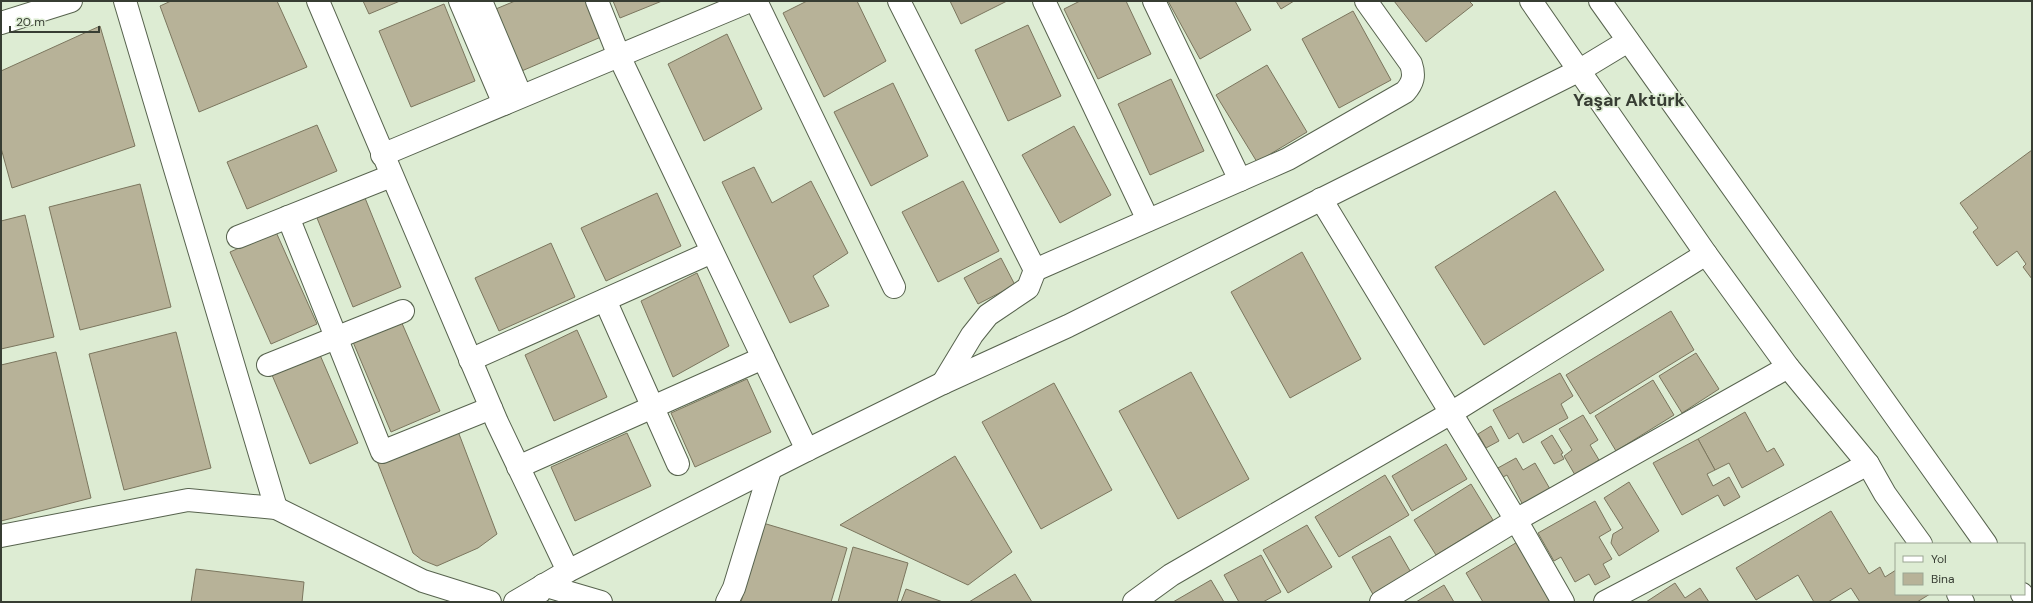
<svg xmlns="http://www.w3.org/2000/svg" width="2033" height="603" viewBox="0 0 2033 603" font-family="'DM Sans',sans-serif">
	<rect width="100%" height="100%" fill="#ddecd3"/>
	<g fill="#b7b298" stroke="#7b765e">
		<polygon points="171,1 277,1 307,67 199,112 160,6"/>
		<polygon points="363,1 400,1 369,14"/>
		<polygon points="515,1 586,1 601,37 517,73 491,11"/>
		<polygon points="613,1 662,1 620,18"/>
		<polygon points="807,1 857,1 886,61 824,97 783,13"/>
		<polygon points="950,1 1007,1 961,24"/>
		<polygon points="1080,1 1126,1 1151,54 1098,79 1064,9"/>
		<polygon points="1168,1 1235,1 1251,30 1200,59"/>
		<polygon points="1276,1 1294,1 1281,9"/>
		<polygon points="1394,1 1469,1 1473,5 1426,42"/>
		<polygon points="444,4 475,81 411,107 379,31"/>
		<polygon points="1353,11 1391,80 1339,108 1302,39"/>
		<polygon points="1028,25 1061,96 1008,121 975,50"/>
		<polygon points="100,26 135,146 12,188 1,148 1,71"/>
		<polygon points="727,34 762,109 704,141 668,64"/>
		<polygon points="1267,65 1307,132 1257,162 1216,95"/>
		<polygon points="1171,79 1204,151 1150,175 1118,104"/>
		<polygon points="893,83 928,156 871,186 834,112"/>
		<polygon points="317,125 337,171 247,209 227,162"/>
		<polygon points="1074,126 1111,195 1060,223 1022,155"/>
		<polygon points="2032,150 2032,279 2023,267 2026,264 2017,251 1997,266 1973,232 1978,228 1960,203"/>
		<polygon points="754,167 772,203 811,181 848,253 813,276 829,306 790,323 722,182"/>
		<polygon points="963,181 999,251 938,282 902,212"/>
		<polygon points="140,184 171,307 80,330 49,207"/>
		<polygon points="1555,191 1604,270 1484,345 1435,267"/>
		<polygon points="657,193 681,246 606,281 581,228"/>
		<polygon points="365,198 401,287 353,307 317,218"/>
		<polygon points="25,215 54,337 1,349 1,221"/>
		<polygon points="276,232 317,324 271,344 230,252"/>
		<polygon points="551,243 575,297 499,331 475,278"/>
		<polygon points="1302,252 1361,359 1290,398 1231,292"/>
		<polygon points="1001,258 1015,285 978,304 964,278"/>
		<polygon points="697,273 729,346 673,377 641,301"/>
		<polygon points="1671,311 1694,350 1590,414 1566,375"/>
		<polygon points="401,321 440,411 391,432 353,342"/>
		<polygon points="577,330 607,397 554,421 525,355"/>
		<polygon points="176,332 211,468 124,490 89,354"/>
		<polygon points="56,352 91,498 1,521 1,365"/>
		<polygon points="1696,353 1719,389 1682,413 1659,376"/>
		<polygon points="320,355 358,443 310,464 272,375"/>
		<polygon points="1191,372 1249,479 1178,519 1119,411"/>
		<polygon points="1560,373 1573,396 1561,404 1568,418 1523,443 1518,433 1509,439 1493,410"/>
		<polygon points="747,379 771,432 695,467 671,413"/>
		<polygon points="1653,380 1674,415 1616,451 1595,416"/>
		<polygon points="1054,383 1112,490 1041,529 982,422"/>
		<polygon points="1745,412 1767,452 1774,448 1784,465 1742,488 1729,463 1715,470 1698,439"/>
		<polygon points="1583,415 1598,440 1590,445 1599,460 1575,475 1564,456 1572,450 1559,429"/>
		<polygon points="456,426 497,534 478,548 437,566 422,560 413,553 377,461"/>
		<polygon points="1491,426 1499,441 1486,448 1478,434"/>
		<polygon points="627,433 651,486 575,521 551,467"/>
		<polygon points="1552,435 1563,453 1561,454 1564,459 1554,464 1541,442"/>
		<polygon points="1698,439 1715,470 1707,474 1713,486 1729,477 1740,497 1724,506 1718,495 1682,515 1653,463"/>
		<polygon points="1446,444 1467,479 1412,511 1392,476"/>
		<polygon points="955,456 1012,552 968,585 840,525"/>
		<polygon points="1516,458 1523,470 1535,463 1550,489 1523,505 1507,475 1501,478 1496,469"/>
		<polygon points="1385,475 1409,515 1339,557 1315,517"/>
		<polygon points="1629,482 1659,531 1619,556 1611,543 1613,534 1623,528 1604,498"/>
		<polygon points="1471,484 1493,520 1436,555 1414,520"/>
		<polygon points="1595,501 1611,530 1599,537 1612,559 1603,564 1610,577 1595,585 1589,574 1575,582 1561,557 1554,561 1538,533"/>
		<polygon points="1831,511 1869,574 1880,567 1885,577 1896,570 1896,594 1930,594 1917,602 1860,602 1851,588 1828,602 1814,602 1798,575 1756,600 1736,568"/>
		<polygon points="763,523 847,548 831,602 741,602"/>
		<polygon points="1307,525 1332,567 1288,593 1263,550"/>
		<polygon points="1390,536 1413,576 1375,598 1352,557"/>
		<polygon points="1519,541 1556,602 1483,602 1466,573"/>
		<polygon points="853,547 908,563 897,602 838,602"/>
		<polygon points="1261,555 1281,592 1263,602 1239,602 1224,575"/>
		<polygon points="196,569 304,582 302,602 191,602"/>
		<polygon points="1015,574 1032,602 969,602"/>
		<polygon points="1211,580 1224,602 1173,602"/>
		<polygon points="1675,583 1685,598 1700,588 1709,602 1646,602"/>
		<polygon points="1444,585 1454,602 1416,602"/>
		<polygon points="906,589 943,602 901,602"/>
	</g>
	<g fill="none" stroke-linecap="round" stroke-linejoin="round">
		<g stroke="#57634e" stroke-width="24">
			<g id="minor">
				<polyline points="125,1 276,508"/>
				<polyline points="318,1 497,422 568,571"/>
				<polyline points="460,1 504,104"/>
				<polyline points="481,1 521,96"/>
				<polyline points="597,1 619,56 807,450"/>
				<polyline points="756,1 894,287"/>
				<polyline points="899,1 1035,270 1028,288 988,315 972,335 943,383"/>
				<polyline points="1044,1 1148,220"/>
				<polyline points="1154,1 1240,180"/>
				<polyline points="1531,1 1706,254 1788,367 1868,464 1885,494 1921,544"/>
				<polyline points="1600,1 1986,544"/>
				<polyline points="1,23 71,1"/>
				<polyline points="382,155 750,1"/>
				<polyline points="1321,199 1516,520 1563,602"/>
				<polyline points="288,217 382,452 491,408"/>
				<polyline points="238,237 391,176"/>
				<path d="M 1035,270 L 1288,159 L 1405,92 C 1413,83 1415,76 1411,64 L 1366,1"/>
				<polyline points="605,300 678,464"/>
				<polyline points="470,360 712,252"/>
				<polyline points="268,365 403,311"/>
				<polyline points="518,467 763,358"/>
				<polyline points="1,536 188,500 276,508 423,581 490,602"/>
				<polyline points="540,592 543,585 601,602"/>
				<polyline points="1958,594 1963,602"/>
				<polyline points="2022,594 2028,602"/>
				<polyline points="515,602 568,571 807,450 943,383 1068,326 1580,70 1628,41"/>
				<polyline points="727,602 734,588 770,470"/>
				<polyline points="1134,602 1171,575 1451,413 1706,254"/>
				<polyline points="1381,602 1516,520 1788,367"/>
				<polyline points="1605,602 1868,464"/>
			</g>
		</g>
		<use href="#minor" stroke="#fff" stroke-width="22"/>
	</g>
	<g text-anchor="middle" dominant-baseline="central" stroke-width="3.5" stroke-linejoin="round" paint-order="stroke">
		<g font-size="18" font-weight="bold" fill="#373d33" stroke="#ddecd3">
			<text x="1629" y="100">Yaşar Aktürk</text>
		</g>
	</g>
	<rect width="2033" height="603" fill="none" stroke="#373d33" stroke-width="4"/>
	<rect x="1895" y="543" width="130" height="52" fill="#ddecd3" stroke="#9ba693"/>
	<rect x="1903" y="556" width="20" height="6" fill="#ffffff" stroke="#9ba693"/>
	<text x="1931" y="563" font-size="12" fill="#373d33">Yol</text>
	<rect x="1903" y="573" width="20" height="12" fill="#b7b298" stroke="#9ba693"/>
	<text x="1931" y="583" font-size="12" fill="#373d33">Bina</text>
	<path d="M10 26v6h89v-6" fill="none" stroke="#373d33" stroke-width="2"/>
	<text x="16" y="26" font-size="12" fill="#373d33" stroke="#ddecd3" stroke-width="3" paint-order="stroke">20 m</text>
</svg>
